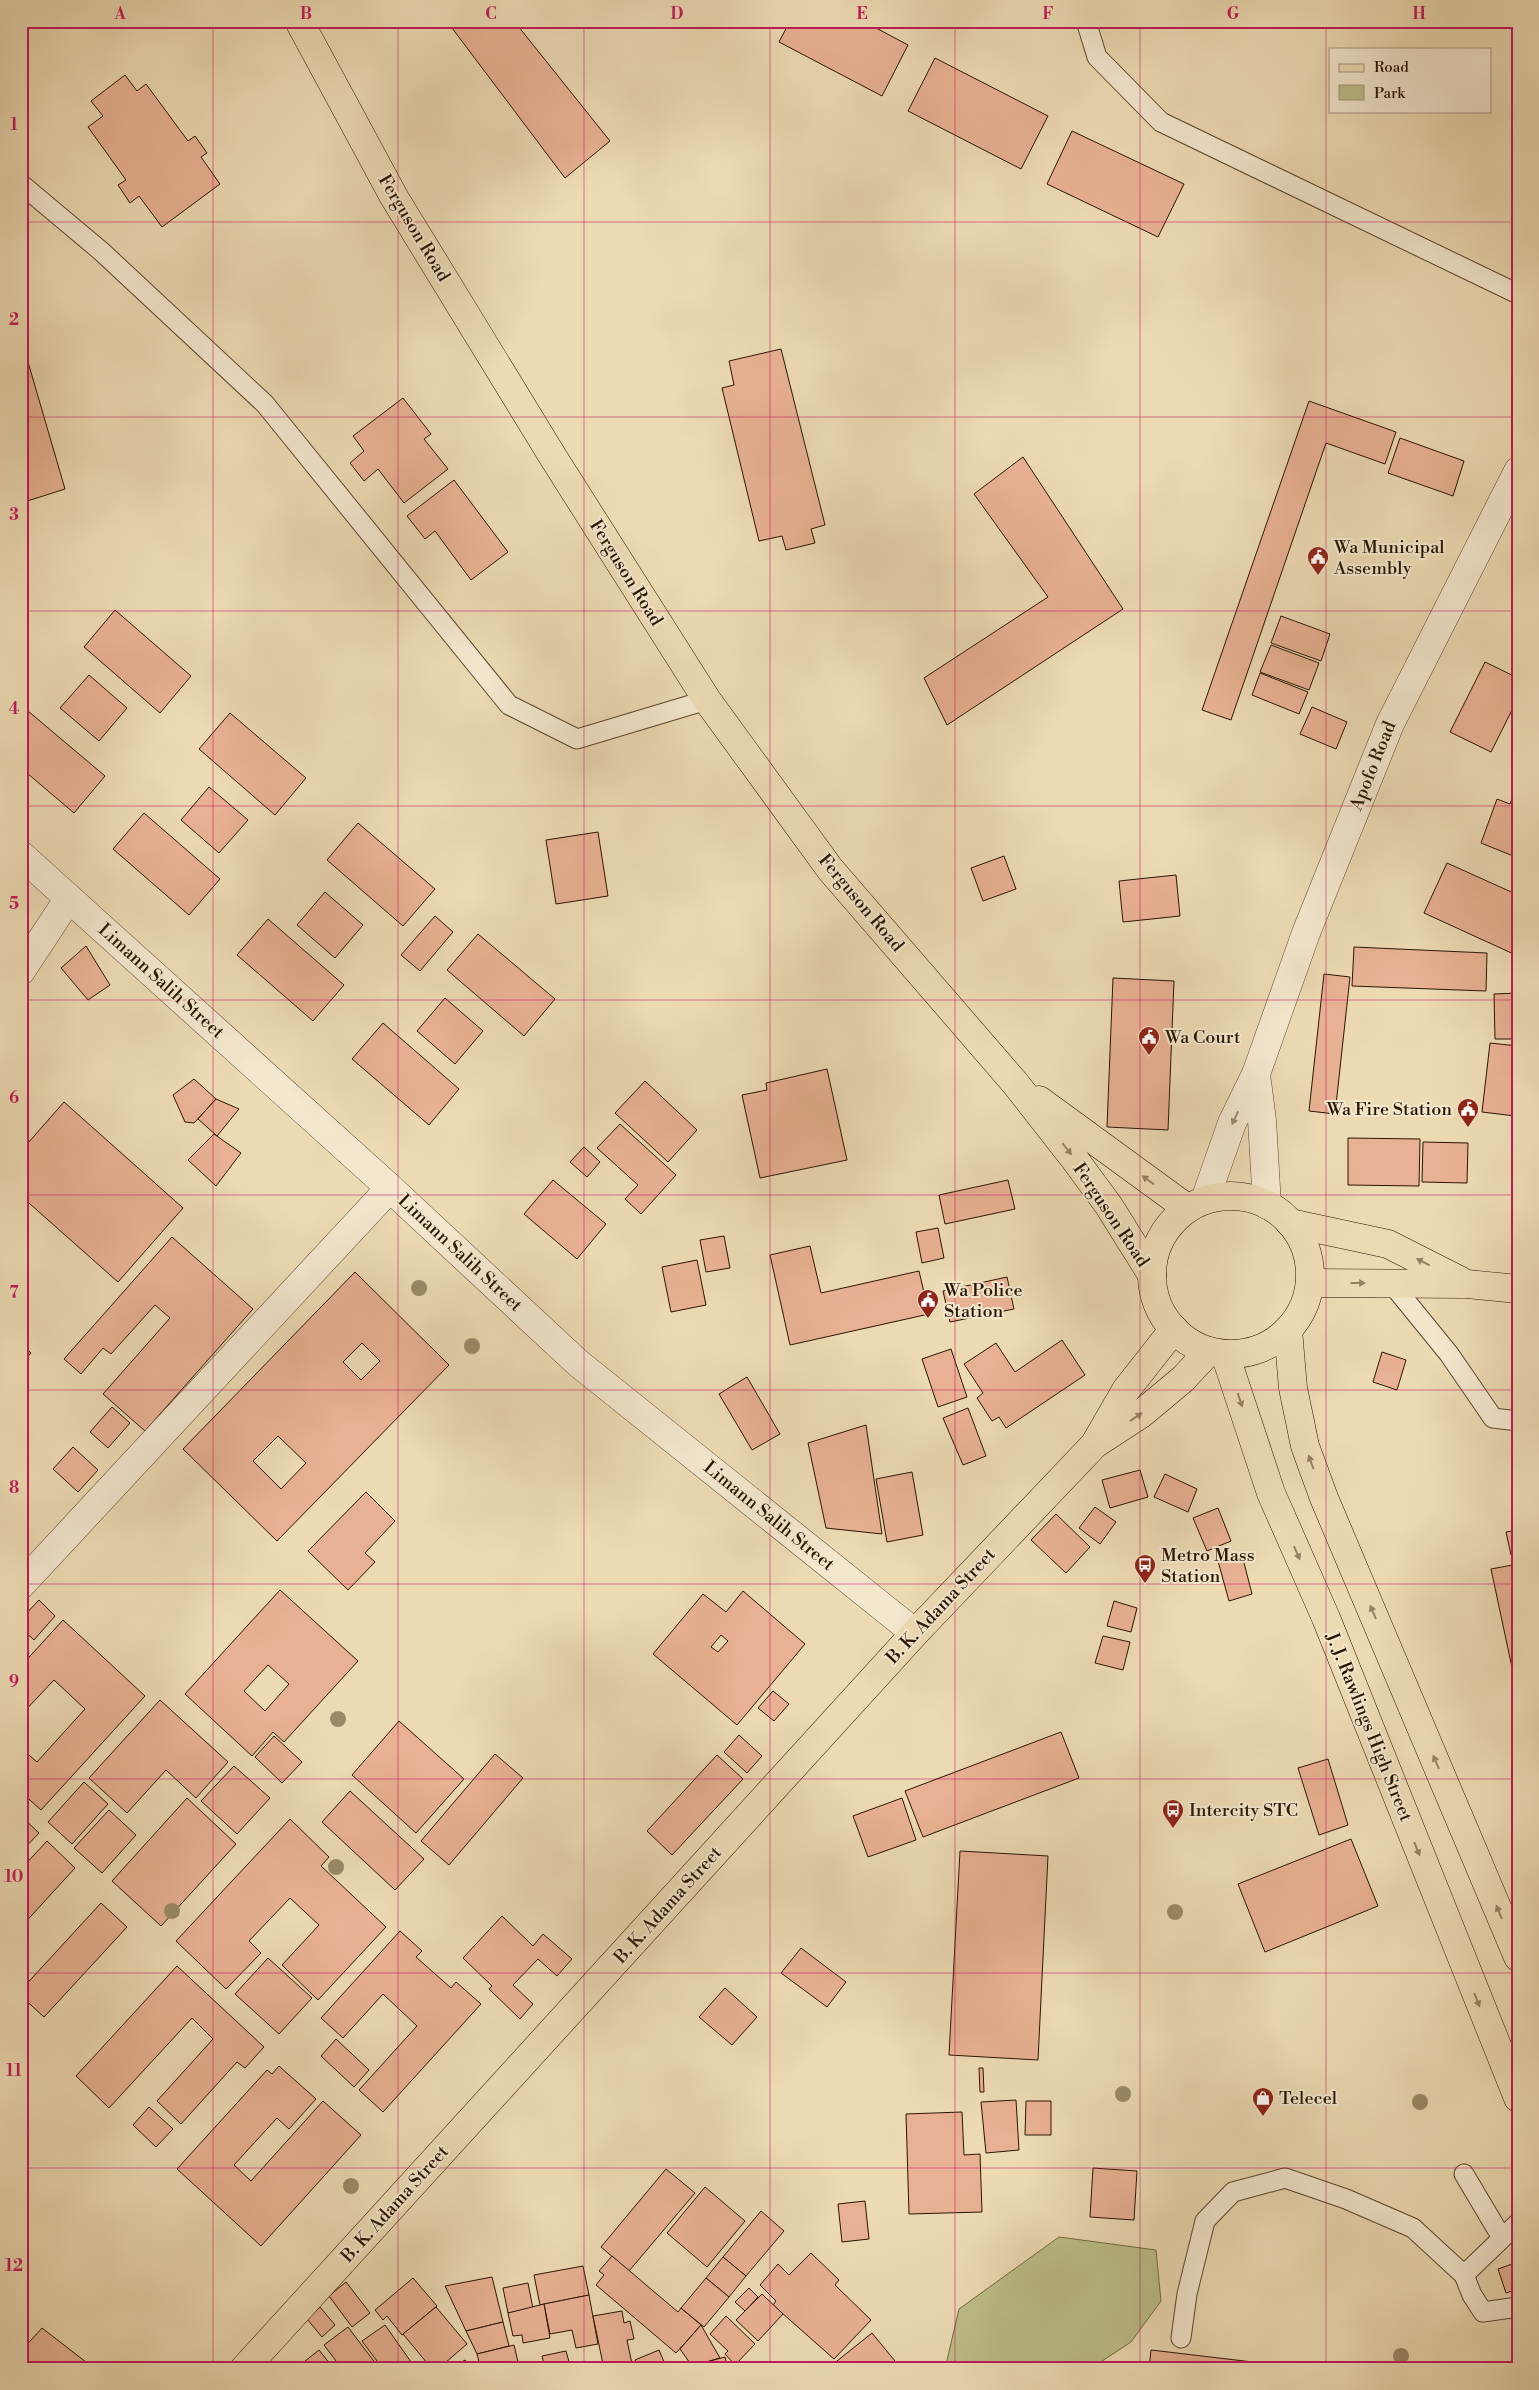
<svg xmlns="http://www.w3.org/2000/svg" width="1539" height="2390" viewBox="0 0 1539 2390" font-family="'Libre Bodoni',serif">
	<rect width="100%" height="100%" fill="#ecdab3"/>
	<filter id="stains"><feTurbulence type="fractalNoise" baseFrequency=".004" numOctaves="4"/><feColorMatrix values="0 0 0 0 .2 0 0 0 0 .09 0 0 0 0 .02 0 0 0 .5 -.17"/></filter>
	<radialGradient id="worn" r=".72"><stop offset=".6" stop-color="#630" stop-opacity="0"/><stop offset="1" stop-color="#630" stop-opacity=".3"/></radialGradient>
	<polygon fill="#bcbe89" stroke="#736a44" points="1059,2237 1156,2250 1161,2301 1131,2342 1090,2369 945,2369 959,2309"/>
	<g fill="#e8b193" stroke="#2a1500" fill-rule="evenodd">
		<polygon points="458,21 514,21 610,141 565,178 452,28"/>
		<polygon points="790,21 863,21 908,45 882,96 779,42"/>
		<polygon points="935,58 1048,116 1021,169 908,111"/>
		<polygon points="125,75 137,91 146,84 188,141 195,136 207,153 201,157 220,184 162,227 139,196 130,203 118,185 126,180 88,127 103,116 91,101"/>
		<polygon points="1072,131 1184,184 1158,237 1047,184"/>
		<polygon points="21,338 65,489 21,503"/>
		<polygon points="781,349 825,525 811,529 815,543 786,550 782,536 759,541 722,388 734,385 729,361"/>
		<polygon points="403,398 431,434 424,439 448,469 404,503 378,469 364,481 350,463 364,451 353,436"/>
		<polygon points="1309,401 1396,432 1385,464 1326,443 1231,720 1202,710"/>
		<polygon points="1400,438 1464,461 1453,496 1388,473"/>
		<polygon points="1023,457 1123,609 947,725 924,678 1048,597 974,494"/>
		<polygon points="454,480 508,552 471,580 435,531 425,539 407,516"/>
		<polygon points="115,610 191,676 160,713 84,647"/>
		<polygon points="1281,616 1330,634 1321,661 1271,643"/>
		<polygon points="1271,645 1319,663 1309,690 1260,672"/>
		<polygon points="1485,662 1518,678 1518,698 1491,752 1450,732"/>
		<polygon points="1260,673 1308,692 1299,714 1252,695"/>
		<polygon points="89,675 127,708 99,741 60,708"/>
		<polygon points="1312,707 1347,722 1336,749 1300,734"/>
		<polygon points="28,711 105,776 74,813 21,768 21,719"/>
		<polygon points="230,713 306,778 275,815 199,749"/>
		<polygon points="1518,782 1518,858 1481,843 1497,799 1510,804"/>
		<polygon points="209,787 248,820 219,853 181,820"/>
		<polygon points="144,813 220,879 189,915 113,849"/>
		<polygon points="358,823 435,889 403,926 327,860"/>
		<polygon points="598,832 608,896 556,904 546,840"/>
		<polygon points="1004,856 1016,889 983,901 971,868"/>
		<polygon points="1447,863 1518,895 1518,956 1424,913"/>
		<polygon points="1176,875 1180,916 1123,922 1119,881"/>
		<polygon points="325,892 363,925 335,958 297,925"/>
		<polygon points="435,916 453,932 420,971 401,955"/>
		<polygon points="268,919 344,985 313,1021 237,955"/>
		<polygon points="478,934 555,999 524,1036 447,970"/>
		<polygon points="86,946 110,985 88,1000 61,968"/>
		<polygon points="1354,947 1487,953 1486,991 1352,986"/>
		<polygon points="1324,974 1350,977 1335,1114 1309,1111"/>
		<polygon points="1113,978 1174,981 1168,1130 1107,1127"/>
		<polygon points="1518,993 1518,1039 1495,1039 1494,994"/>
		<polygon points="445,998 483,1031 455,1064 417,1031"/>
		<polygon points="383,1023 459,1089 429,1125 352,1059"/>
		<polygon points="1490,1043 1518,1046 1518,1093 1515,1116 1482,1112"/>
		<polygon points="827,1069 847,1160 760,1178 742,1095 767,1090 766,1083"/>
		<polygon points="194,1079 216,1099 194,1123 185,1122 173,1095"/>
		<polygon points="645,1081 697,1130 668,1162 615,1113"/>
		<polygon points="216,1099 239,1109 217,1136 198,1119"/>
		<polygon points="64,1102 183,1208 118,1282 21,1196 21,1151"/>
		<polygon points="620,1124 676,1175 641,1214 625,1199 638,1185 597,1148"/>
		<polygon points="214,1134 241,1153 216,1186 188,1160"/>
		<polygon points="1348,1138 1420,1139 1419,1186 1348,1185"/>
		<polygon points="1423,1142 1468,1143 1467,1183 1422,1182"/>
		<polygon points="584,1147 600,1162 587,1177 570,1162"/>
		<polygon points="553,1180 606,1224 577,1259 524,1214"/>
		<polygon points="1008,1180 1015,1209 945,1224 939,1195"/>
		<polygon points="938,1228 944,1258 922,1263 916,1232"/>
		<polygon points="724,1236 730,1268 706,1272 700,1240"/>
		<polygon points="172,1237 253,1309 145,1431 103,1394 170,1318 155,1305 111,1354 103,1348 81,1374 64,1359"/>
		<polygon points="810,1246 821,1293 919,1271 929,1314 790,1345 770,1255"/>
		<polygon points="697,1260 706,1305 671,1312 662,1267"/>
		<path d="M 355,1272 L 449,1365 L 277,1541 L 183,1449 ZM 362,1343 L 380,1361 L 361,1380 L 343,1362 ZM 278,1436 L 306,1463 L 281,1489 L 253,1461 Z"/>
		<polygon points="1007,1277 1014,1309 950,1322 943,1291"/>
		<polygon points="1062,1340 1085,1375 1006,1428 999,1417 992,1421 977,1398 983,1393 964,1364 996,1343 1015,1372"/>
		<polygon points="21,1344 31,1353 21,1364"/>
		<polygon points="951,1349 967,1397 938,1407 922,1359"/>
		<polygon points="1382,1352 1406,1360 1397,1390 1373,1382"/>
		<polygon points="747,1377 780,1434 752,1450 719,1394"/>
		<polygon points="112,1407 130,1423 108,1448 90,1432"/>
		<polygon points="968,1408 986,1456 963,1465 943,1418"/>
		<polygon points="866,1425 882,1534 826,1528 808,1443"/>
		<polygon points="73,1447 98,1470 78,1492 53,1469"/>
		<polygon points="1140,1470 1148,1497 1110,1508 1102,1480"/>
		<polygon points="912,1472 923,1535 887,1542 876,1479"/>
		<polygon points="1165,1474 1197,1489 1188,1512 1154,1497"/>
		<polygon points="366,1492 395,1521 365,1553 375,1562 348,1590 308,1551"/>
		<polygon points="1095,1507 1116,1522 1100,1544 1079,1528"/>
		<polygon points="1218,1508 1231,1541 1207,1551 1193,1518"/>
		<polygon points="1056,1514 1090,1547 1066,1573 1031,1540"/>
		<polygon points="1518,1530 1518,1553 1511,1555 1506,1532"/>
		<polygon points="1242,1555 1252,1594 1229,1601 1218,1561"/>
		<polygon points="1518,1564 1518,1691 1517,1691 1491,1569"/>
		<path d="M 280,1590 L 358,1661 L 284,1742 L 273,1732 L 252,1756 L 185,1694 ZM 268,1665 L 289,1684 L 265,1711 L 244,1691 Z"/>
		<path d="M 743,1591 L 805,1644 L 737,1725 L 653,1654 L 703,1594 L 726,1612 ZM 721,1635 L 728,1641 L 718,1652 L 711,1647 Z"/>
		<polygon points="39,1600 55,1616 34,1640 21,1628 21,1619"/>
		<polygon points="1114,1601 1137,1608 1131,1632 1107,1626"/>
		<polygon points="63,1620 145,1696 41,1810 21,1792 21,1748 37,1762 85,1709 54,1680 21,1715 21,1666"/>
		<polygon points="1103,1636 1130,1642 1123,1670 1095,1663"/>
		<polygon points="773,1691 789,1704 774,1721 758,1708"/>
		<polygon points="160,1700 228,1762 196,1798 166,1770 127,1813 89,1778"/>
		<polygon points="399,1721 464,1779 416,1833 352,1775"/>
		<polygon points="1061,1732 1079,1778 923,1837 905,1791"/>
		<polygon points="739,1735 762,1756 747,1773 724,1752"/>
		<polygon points="274,1736 302,1762 282,1783 255,1757"/>
		<polygon points="495,1754 523,1778 449,1865 421,1841"/>
		<polygon points="717,1755 743,1779 672,1855 647,1831"/>
		<polygon points="1328,1759 1348,1825 1319,1835 1298,1768"/>
		<polygon points="234,1766 270,1798 237,1834 201,1801"/>
		<polygon points="84,1782 108,1804 72,1844 48,1822"/>
		<polygon points="350,1791 424,1859 395,1890 322,1822"/>
		<polygon points="187,1798 236,1844 161,1926 112,1881"/>
		<polygon points="902,1798 916,1840 868,1857 853,1816"/>
		<polygon points="109,1810 136,1835 102,1873 74,1848"/>
		<polygon points="21,1816 39,1833 21,1852"/>
		<polygon points="290,1819 329,1857 321,1866 386,1927 318,2000 282,1965 319,1925 290,1898 249,1941 261,1953 226,1989 176,1941"/>
		<polygon points="1351,1839 1378,1906 1265,1952 1238,1884"/>
		<polygon points="47,1841 75,1868 21,1927 21,1869"/>
		<polygon points="960,1851 1048,1856 1038,2060 949,2055"/>
		<polygon points="101,1903 127,1927 44,2017 21,1996 21,1990"/>
		<polygon points="502,1916 533,1946 543,1934 572,1959 557,1976 538,1959 513,1985 533,2004 520,2019 489,1989 492,1986 463,1958"/>
		<polygon points="400,1931 422,1951 416,1957 451,1988 456,1982 481,2004 383,2112 359,2090 417,2026 383,1994 343,2038 321,2018"/>
		<polygon points="801,1948 846,1982 827,2007 781,1973"/>
		<polygon points="268,1958 312,1998 279,2034 235,1994"/>
		<polygon points="177,1966 264,2047 245,2068 237,2062 181,2124 157,2101 213,2039 192,2018 109,2108 76,2076"/>
		<polygon points="725,1988 757,2017 732,2045 699,2017"/>
		<polygon points="336,2039 369,2070 354,2087 321,2056"/>
		<polygon points="279,2066 316,2099 289,2129 277,2118 234,2165 251,2181 323,2101 361,2135 261,2246 177,2169 267,2070 272,2074"/>
		<polygon points="979,2068 983,2068 984,2092 980,2092"/>
		<polygon points="1016,2100 1019,2150 986,2153 981,2102"/>
		<polygon points="1026,2101 1051,2101 1051,2135 1025,2135"/>
		<polygon points="149,2107 173,2129 156,2147 133,2125"/>
		<polygon points="962,2112 964,2155 980,2154 982,2212 909,2214 906,2114"/>
		<polygon points="1093,2168 1137,2171 1134,2220 1090,2217"/>
		<polygon points="666,2169 695,2193 629,2271 601,2247"/>
		<polygon points="705,2187 745,2221 707,2267 667,2233"/>
		<polygon points="865,2201 869,2239 842,2242 838,2204"/>
		<polygon points="761,2211 784,2231 746,2276 723,2257"/>
		<polygon points="811,2253 839,2280 835,2285 871,2320 834,2359 773,2305 776,2301 760,2285 778,2264 789,2275"/>
		<polygon points="612,2256 678,2312 681,2308 701,2325 676,2353 596,2285 604,2275 599,2271"/>
		<polygon points="723,2257 746,2276 729,2297 706,2278"/>
		<polygon points="1518,2262 1518,2289 1506,2293 1498,2269"/>
		<polygon points="583,2266 589,2295 540,2305 534,2275"/>
		<polygon points="492,2277 503,2322 466,2331 445,2286"/>
		<polygon points="413,2278 437,2306 402,2335 387,2316 383,2320 375,2310"/>
		<polygon points="706,2278 729,2297 704,2327 681,2308"/>
		<polygon points="346,2282 370,2313 352,2327 329,2296"/>
		<polygon points="528,2283 533,2309 508,2313 503,2288"/>
		<polygon points="749,2288 758,2297 745,2311 735,2302"/>
		<polygon points="762,2294 783,2314 758,2341 736,2320"/>
		<polygon points="589,2295 598,2344 576,2348 572,2330 550,2334 544,2304"/>
		<polygon points="544,2304 550,2338 523,2343 522,2335 513,2336 508,2313"/>
		<polygon points="320,2307 335,2325 322,2337 307,2319"/>
		<polygon points="436,2307 467,2344 438,2369 432,2369 403,2334"/>
		<polygon points="622,2311 624,2323 630,2321 634,2339 627,2340 632,2364 604,2369 593,2316"/>
		<polygon points="726,2316 755,2344 735,2365 725,2354 728,2351 710,2334"/>
		<polygon points="503,2322 509,2346 477,2354 466,2331"/>
		<polygon points="385,2325 416,2369 383,2369 362,2341"/>
		<polygon points="701,2325 720,2358 692,2366 680,2349"/>
		<polygon points="348,2327 376,2364 369,2369 342,2369 324,2345"/>
		<polygon points="42,2328 95,2369 21,2369 21,2351"/>
		<polygon points="872,2333 895,2361 885,2369 827,2369"/>
		<polygon points="514,2345 519,2366 506,2369 481,2369 477,2354"/>
		<polygon points="319,2350 334,2369 295,2369"/>
		<polygon points="659,2350 667,2369 639,2369 635,2360"/>
		<polygon points="1151,2350 1312,2369 1149,2369"/>
		<polygon points="566,2351 571,2369 545,2369 542,2356"/>
		<polygon points="725,2357 728,2369 693,2369 692,2366"/>
		<polygon points="465,2360 472,2369 451,2369"/>
	</g>
	<g fill="none" stroke-linecap="round" stroke-linejoin="round">
		<g stroke="#5a462d" stroke-width="21">
			<g id="lane">
				<polyline points="1086,21 1097,57 1161,122 1518,294"/>
				<polyline points="21,184 101,251 265,404 509,705 577,739 707,700"/>
				<polyline points="1392,1284 1449,1354 1493,1418 1518,1421"/>
				<polyline points="1464,2174 1502,2238"/>
				<polyline points="1518,2223 1464,2275 1472,2295 1483,2312 1518,2307"/>
				<polyline points="1181,2338 1187,2294 1205,2221 1233,2192 1285,2178 1346,2199 1413,2228 1464,2275"/>
			</g>
		</g>
		<g stroke="#5a462d" stroke-width="29">
			<g id="street">
				<polyline points="21,855 390,1188 578,1363 915,1633"/>
				<polyline points="21,971 69,898"/>
				<polyline points="1256,1074 1262,1120 1267,1205"/>
				<polyline points="1205,1200 1232,1123 1256,1074 1306,933 1390,724 1518,471"/>
				<polyline points="21,1585 390,1188"/>
			</g>
		</g>
		<g stroke="#2a1500" stroke-width="29">
			<g id="primary">
				<polyline points="1288,1330 1293,1388 1305,1446 1324,1498 1518,1957"/>
				<polyline points="1225,1354 1271,1493 1326,1618 1518,2098"/>
			</g>
		</g>
		<g stroke="#2a1500" stroke-width="29">
			<g id="highway">
				<polyline points="299,21 394,197 553,457 707,700 830,869 1015,1083 1073,1157 1109,1206 1152,1275"/>
				<polyline points="1039,1100 1187,1208"/>
				<circle cx="1231" cy="1275" r="79"/>
				<polyline points="1290,1223 1388,1244 1461,1281"/>
				<polyline points="1310,1283 1467,1284 1518,1289"/>
				<polyline points="1097,1440 1126,1390 1174,1329"/>
				<polyline points="244,2369 915,1633 1095,1444 1141,1414 1183,1379 1209,1351"/>
			</g>
		</g>
		<use href="#lane" stroke="#f3e7ce" stroke-width="19"/>
		<use href="#street" stroke="#f3e7ce" stroke-width="28"/>
		<use href="#primary" stroke="#ecdab3" stroke-width="28"/>
		<use href="#highway" stroke="#ecdab3" stroke-width="28"/>
	</g>
	<g fill="#9a8a67">
		<circle cx="419" cy="1288" r="8"/>
		<circle cx="472" cy="1346" r="8"/>
		<circle cx="338" cy="1719" r="8"/>
		<circle cx="336" cy="1867" r="8"/>
		<circle cx="172" cy="1911" r="8"/>
		<circle cx="1175" cy="1912" r="8"/>
		<circle cx="1123" cy="2094" r="8"/>
		<circle cx="1420" cy="2102" r="8"/>
		<circle cx="351" cy="2186" r="8"/>
		<circle cx="1401" cy="2356" r="8"/>
	</g>
	<defs><path id="oneway-solid" d="M-6-.8H1V-3.2L6.5 0L1 3.2V.8H-6Z" transform="scale(1.25)"/></defs>
	<use fill="#998871" href="#oneway-solid" transform="translate(1235 1118) rotate(115)"/>
	<g fill="#958162">
		<use href="#oneway-solid" transform="translate(1067 1149) rotate(52)"/>
		<use href="#oneway-solid" transform="translate(1148 1180) rotate(-144)"/>
		<use href="#oneway-solid" transform="translate(1423 1262) rotate(-153)"/>
		<use href="#oneway-solid" transform="translate(1358 1283)"/>
		<use href="#oneway-solid" transform="translate(1240 1400) rotate(72)"/>
		<use href="#oneway-solid" transform="translate(1136 1417) rotate(-34)"/>
		<use href="#oneway-solid" transform="translate(1311 1462) rotate(-110)"/>
		<use href="#oneway-solid" transform="translate(1297 1553) rotate(66)"/>
		<use href="#oneway-solid" transform="translate(1373 1612) rotate(-113)"/>
		<use href="#oneway-solid" transform="translate(1436 1762) rotate(-113)"/>
		<use href="#oneway-solid" transform="translate(1417 1849) rotate(68)"/>
		<use href="#oneway-solid" transform="translate(1499 1912) rotate(-113)"/>
		<use href="#oneway-solid" transform="translate(1477 2000) rotate(68)"/>
	</g>
	<path fill="none" stroke="#c2185b" stroke-width="1" stroke-opacity="0.55" d="M 213,21 L 213,2369M 398,21 L 398,2369M 584,21 L 584,2369M 770,21 L 770,2369M 955,21 L 955,2369M 1140,21 L 1140,2369M 1326,21 L 1326,2369M 21,222 L 1518,222M 21,417 L 1518,417M 21,611 L 1518,611M 21,806 L 1518,806M 21,1000 L 1518,1000M 21,1195 L 1518,1195M 21,1390 L 1518,1390M 21,1584 L 1518,1584M 21,1779 L 1518,1779M 21,1973 L 1518,1973M 21,2168 L 1518,2168"/>
	<defs>
		<g id="civic-pin" transform="scale(1.125)"><path d="M0 17L-7.5 6A9.5 9.5 0 1 1 7.5 6Z" fill="#8f2418" stroke="#f3e7ce"/><path d="M-.6-6.5H3V-4.5H.6V-3L4-1V1h2V6H-6V1h2V-1L-.6-3ZM-1.2 2.5V6h2.4V2.5Z" fill="#fff"/></g>
		<g id="bus-pin" transform="scale(1.125)"><path d="M0 17L-7.5 6A9.5 9.5 0 1 1 7.5 6Z" fill="#8f2418" stroke="#f3e7ce"/><path d="M-5-6H5V4H4V6H2V4H-2V6H-4V4H-5ZM-3.5-4V0h7V-4ZM-3.5 1.2v1.5H-2V1.2ZM2 1.2v1.5H3.5V1.2Z" fill="#fff"/></g>
		<g id="shop-pin" transform="scale(1.125)"><path d="M0 17L-7.5 6A9.5 9.5 0 1 1 7.5 6Z" fill="#8f2418" stroke="#f3e7ce"/><path d="M-5-2.5h2.3a2.7 3.5 0 0 1 5.4 0H5L5.5 6h-11ZM-1.5-2.5h3a1.5 2.3 0 0 0-3 0Z" fill="#fff"/></g>
	</defs>
	<g fill-rule="evenodd">
		<use href="#civic-pin" x="1318" y="557"/>
		<use href="#civic-pin" x="1149" y="1037"/>
		<use href="#civic-pin" x="1468" y="1109"/>
		<use href="#civic-pin" x="928" y="1300"/>
		<use href="#bus-pin" x="1145" y="1565"/>
		<use href="#bus-pin" x="1173" y="1810"/>
		<use href="#shop-pin" x="1263" y="2098"/>
	</g>
	<g text-anchor="middle" dominant-baseline="central" stroke-width="4" stroke-linejoin="round" paint-order="stroke">
		<g font-size="18" fill="#2a1500" stroke="#f3e7ce">
			<text transform="translate(414 228) rotate(59)">Ferguson Road</text>
			<text transform="translate(626 573) rotate(58)">Ferguson Road</text>
			<text transform="translate(1373 766) rotate(-68)">Apofo Road</text>
			<text transform="translate(861 903) rotate(50)">Ferguson Road</text>
			<text transform="translate(161 981) rotate(42)">Limann Salih Street</text>
			<text transform="translate(1111 1215) rotate(56)">Ferguson Road</text>
			<text transform="translate(460 1253) rotate(43)">Limann Salih Street</text>
			<text transform="translate(769 1516) rotate(39)">Limann Salih Street</text>
			<text transform="translate(941 1606) rotate(-47)">B. K. Adama Street</text>
			<text transform="translate(1369 1727) rotate(68)">J. J. Rawlings High Street</text>
			<text transform="translate(668 1905) rotate(-48)">B. K. Adama Street</text>
			<text transform="translate(395 2204) rotate(-48)">B. K. Adama Street</text>
		</g>
		<g font-size="18" fill="#2a1500" stroke="#f3e7ce" text-anchor="start">
			<text x="1334" y="547">Wa Municipal<tspan x="1334" dy="21">Assembly</tspan></text>
			<text x="1165" y="1037">Wa Court</text>
			<text x="1452" y="1109" text-anchor="end">Wa Fire Station</text>
			<text x="944" y="1290">Wa Police<tspan x="944" dy="21">Station</tspan></text>
			<text x="1161" y="1555">Metro Mass<tspan x="1161" dy="21">Station</tspan></text>
			<text x="1189" y="1810">Intercity STC</text>
			<text x="1279" y="2098">Telecel</text>
		</g>
	</g>
	<rect width="1539" height="2390" fill="none" stroke="#ecdab3" stroke-width="55"/>
	<rect x="1329" y="48" width="162" height="65" fill="#f3e7ce" stroke="#a3937c"/>
	<rect x="1339" y="64" width="25" height="8" fill="#ecdab3" stroke="#a3937c"/>
	<text x="1374" y="72" font-size="15" fill="#2a1500">Road</text>
	<rect x="1339" y="85" width="25" height="15" fill="#bcbe89" stroke="#a3937c"/>
	<text x="1374" y="98" font-size="15" fill="#2a1500">Park</text>
	<rect x="28" y="28" width="1484" height="2334" fill="none" stroke="#c2185b" stroke-width="2"/>
	<g font-size="16" text-anchor="middle" font-weight="bold" fill="#c2185b">
		<text x="120" y="19">A</text>
		<text x="306" y="19">B</text>
		<text x="491" y="19">C</text>
		<text x="677" y="19">D</text>
		<text x="862" y="19">E</text>
		<text x="1048" y="19">F</text>
		<text x="1233" y="19">G</text>
		<text x="1419" y="19">H</text>
		<text x="14" y="130">1</text>
		<text x="14" y="325">2</text>
		<text x="14" y="520">3</text>
		<text x="14" y="714">4</text>
		<text x="14" y="909">5</text>
		<text x="14" y="1103">6</text>
		<text x="14" y="1298">7</text>
		<text x="14" y="1493">8</text>
		<text x="14" y="1687">9</text>
		<text x="14" y="1882">10</text>
		<text x="14" y="2076">11</text>
		<text x="14" y="2271">12</text>
	</g>
	<rect width="100%" height="100%" filter="url(#stains)"/>
	<rect width="100%" height="100%" fill="url(#worn)"/>
</svg>
